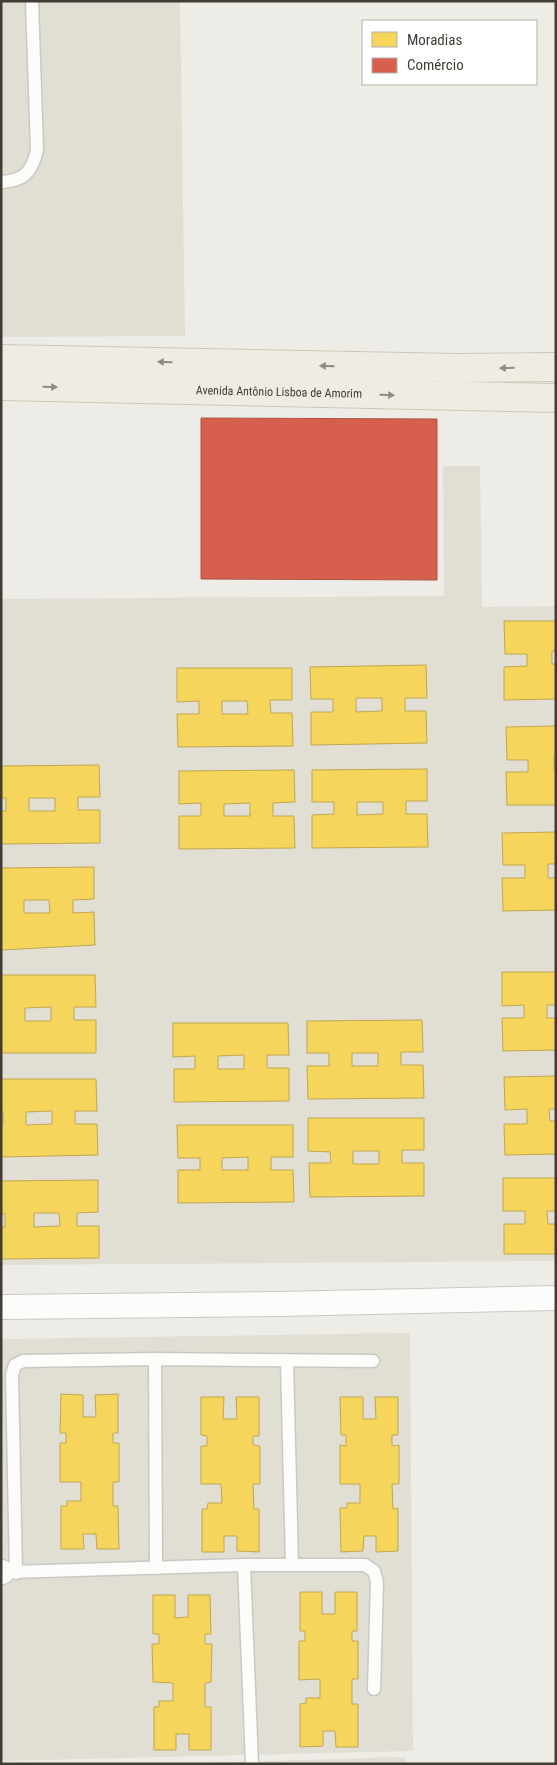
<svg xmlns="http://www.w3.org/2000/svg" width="557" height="1765" viewBox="0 0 557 1765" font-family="'Roboto Condensed',sans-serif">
	<rect width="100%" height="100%" fill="#edece7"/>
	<g fill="#e1ded4">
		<polygon points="1,1 180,1 185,336 1,337"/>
		<polygon points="443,466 480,466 482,607 556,606 556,1261 1,1265 1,599 444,596"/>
		<polygon points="410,1333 413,1751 1,1761 1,1339"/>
		<polygon points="405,1757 405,1764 172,1764"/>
	</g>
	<g fill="#f6d55c" stroke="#c0a750" fill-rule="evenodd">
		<polygon points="504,621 556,621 556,651 552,651 552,664 556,664 556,699 504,700 504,667 527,666 527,654 505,654"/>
		<path d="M 426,665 L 427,698 L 405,698 L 405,711 L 426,711 L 427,743 L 311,745 L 311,712 L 333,712 L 333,699 L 311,699 L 310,667 ZM 356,698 L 382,698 L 382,711 L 356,712 Z"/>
		<path d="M 177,668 L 292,668 L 292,700 L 270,700 L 271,713 L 292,713 L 293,746 L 178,747 L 177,714 L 199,714 L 199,701 L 177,702 ZM 222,701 L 247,701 L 248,714 L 222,714 Z"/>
		<polygon points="556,726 556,756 554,756 554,769 556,769 556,805 507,805 506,772 528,772 528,760 507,760 506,727"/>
		<path d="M 99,765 L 100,797 L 78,797 L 78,810 L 100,810 L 100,843 L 1,844 L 1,811 L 6,811 L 6,798 L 1,798 L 1,766 ZM 29,798 L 55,798 L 55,811 L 29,811 Z"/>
		<path d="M 427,769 L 427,801 L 406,801 L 406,814 L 427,814 L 428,847 L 312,848 L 312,815 L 334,814 L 334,802 L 312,802 L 312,770 ZM 357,802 L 383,802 L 383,814 L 357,815 Z"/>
		<path d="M 294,770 L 295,802 L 273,803 L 273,816 L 294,816 L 295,848 L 179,849 L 179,816 L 201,816 L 201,803 L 179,804 L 179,771 ZM 250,803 L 250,816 L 224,816 L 224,804 Z"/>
		<polygon points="556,832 556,864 548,864 548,878 556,878 556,910 503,911 502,878 525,878 525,865 503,865 502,833"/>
		<path d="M 94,867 L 94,899 L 73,900 L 73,913 L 94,912 L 95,945 L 1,950 L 1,868 ZM 24,900 L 49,900 L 50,913 L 24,913 Z"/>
		<polygon points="502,972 556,972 556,1005 547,1005 547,1018 556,1018 556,1050 503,1051 502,1018 524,1018 524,1005 502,1006"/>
		<path d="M 1,975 L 95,975 L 96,1007 L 74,1007 L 74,1020 L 96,1020 L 96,1053 L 1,1053 ZM 51,1007 L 51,1021 L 25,1021 L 25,1008 Z"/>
		<path d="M 422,1020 L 423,1052 L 401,1052 L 401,1065 L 423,1065 L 424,1098 L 308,1099 L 307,1066 L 329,1066 L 329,1053 L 307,1053 L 307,1021 ZM 352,1053 L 378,1053 L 378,1066 L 352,1066 Z"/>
		<path d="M 173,1023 L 288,1023 L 289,1055 L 267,1055 L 267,1068 L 289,1068 L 289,1101 L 174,1102 L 174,1069 L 195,1069 L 195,1056 L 173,1057 ZM 244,1055 L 244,1069 L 218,1069 L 218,1056 Z"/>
		<polygon points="556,1076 556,1109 549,1109 550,1121 556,1121 556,1154 505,1155 504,1124 527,1124 527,1109 505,1110 504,1077"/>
		<path d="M 1,1079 L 96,1079 L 97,1111 L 75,1111 L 75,1124 L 97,1124 L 98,1155 L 1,1157 L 1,1125 L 3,1125 L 3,1112 L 1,1112 ZM 52,1111 L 52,1124 L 26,1125 L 26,1112 Z"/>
		<path d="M 308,1118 L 424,1118 L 424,1150 L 402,1150 L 402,1163 L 424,1163 L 424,1196 L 310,1197 L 309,1163 L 331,1163 L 330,1152 L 308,1151 ZM 353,1151 L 379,1151 L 379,1164 L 353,1164 Z"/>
		<path d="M 177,1125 L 293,1125 L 293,1157 L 271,1157 L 271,1170 L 293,1170 L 294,1202 L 178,1203 L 178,1170 L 200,1170 L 200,1158 L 178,1158 ZM 248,1157 L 248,1170 L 222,1170 L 222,1158 Z"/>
		<polygon points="503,1178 556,1178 556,1211 547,1211 548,1224 556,1224 556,1254 504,1254 504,1224 525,1224 525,1211 503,1211"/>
		<path d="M 98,1180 L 98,1212 L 77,1213 L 77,1226 L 99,1226 L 99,1258 L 1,1259 L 1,1227 L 5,1227 L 5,1214 L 1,1214 L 1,1181 ZM 34,1213 L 59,1213 L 60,1226 L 34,1227 Z"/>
		<polygon points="61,1394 83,1395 83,1417 96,1417 95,1395 118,1394 118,1433 113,1433 113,1443 119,1443 119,1482 113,1482 113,1506 118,1506 119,1549 97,1549 96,1534 83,1534 84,1549 61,1549 61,1506 67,1506 67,1501 81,1501 81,1482 60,1482 60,1443 66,1443 66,1433 60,1433"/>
		<polygon points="201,1397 224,1397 223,1419 237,1419 236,1397 259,1397 259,1436 253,1436 253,1445 260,1446 260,1484 253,1484 254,1509 259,1509 259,1552 237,1551 237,1536 224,1536 224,1552 202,1552 202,1509 207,1509 208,1503 222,1503 221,1484 201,1484 201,1446 207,1446 207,1436 201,1435"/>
		<polygon points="340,1397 363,1397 363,1419 376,1419 375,1397 398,1397 398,1435 392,1435 392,1446 399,1445 399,1484 392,1484 393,1509 398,1508 398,1551 376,1552 376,1536 364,1536 363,1551 341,1552 340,1508 347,1508 347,1503 360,1503 360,1484 340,1484 340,1445 346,1446 346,1435 341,1435"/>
		<polygon points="300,1592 322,1592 322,1614 335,1614 335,1592 357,1592 357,1631 352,1631 352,1641 358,1641 358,1679 352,1679 352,1704 358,1704 358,1747 336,1747 335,1731 323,1731 323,1746 300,1747 300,1704 306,1703 306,1698 320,1698 320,1679 299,1680 299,1641 305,1641 305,1631 300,1631"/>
		<polygon points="153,1595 175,1595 175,1618 188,1617 188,1595 210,1595 211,1634 205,1634 205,1644 212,1644 211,1682 205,1683 205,1707 211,1707 211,1750 189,1750 189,1734 176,1734 176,1750 154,1750 154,1707 159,1707 159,1701 173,1701 173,1683 153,1682 152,1644 159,1644 159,1634 153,1634"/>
	</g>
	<polygon fill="#d6604d" stroke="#aa5646" points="201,418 437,419 437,580 201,579"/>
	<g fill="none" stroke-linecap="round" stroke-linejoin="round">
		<g stroke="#c9c8c3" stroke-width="15">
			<g id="lane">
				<path d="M 1,182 C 24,181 32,172 37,150 L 32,1"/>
				<polyline points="155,1359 156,1568"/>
				<polyline points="287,1361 292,1565"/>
				<polyline points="244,1565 252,1764"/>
				<polyline points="10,1572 244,1565 365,1565 374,1571 377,1582 374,1689"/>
				<polyline points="16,1573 12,1375 15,1365 23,1361 155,1359 373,1361"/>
			</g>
		</g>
		<g stroke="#c9c8c3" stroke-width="26">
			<g id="street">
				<polyline points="1,1307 278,1304 556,1298"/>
				<polyline points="1,1572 2,1572"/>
			</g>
		</g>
		<g stroke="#cec8b6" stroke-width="30">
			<g id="primary">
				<polyline points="1,359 457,368 556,367"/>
				<path id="s1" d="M 1,386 L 556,398"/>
			</g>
		</g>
		<use href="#lane" stroke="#fcfcfb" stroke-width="12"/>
		<use href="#street" stroke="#fcfcfb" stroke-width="24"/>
		<use href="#primary" stroke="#efece3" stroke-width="28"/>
	</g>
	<defs><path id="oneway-solid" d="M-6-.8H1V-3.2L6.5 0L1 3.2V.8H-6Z" transform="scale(1.25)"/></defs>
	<g fill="#908c83">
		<use href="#oneway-solid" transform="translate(165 362) rotate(-179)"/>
		<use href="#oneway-solid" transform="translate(327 366) rotate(-179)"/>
		<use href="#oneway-solid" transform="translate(507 368) rotate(179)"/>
		<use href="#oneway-solid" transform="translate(50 387) rotate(1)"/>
		<use href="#oneway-solid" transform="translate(387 395) rotate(1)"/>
	</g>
	<g text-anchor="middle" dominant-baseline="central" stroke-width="5" stroke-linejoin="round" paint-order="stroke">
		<g font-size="12" fill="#423d34" stroke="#fff">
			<text stroke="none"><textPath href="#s1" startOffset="278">Avenida Antônio Lisboa de Amorim</textPath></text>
		</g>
	</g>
	<rect width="557" height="1765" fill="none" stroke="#423d34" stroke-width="5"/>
	<rect x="362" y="20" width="175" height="65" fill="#ffffff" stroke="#b3b1ae"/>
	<rect x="372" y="32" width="25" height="15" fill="#f6d55c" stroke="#b3b1ae"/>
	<text x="407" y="45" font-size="15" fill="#423d34">Moradias</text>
	<rect x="372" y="58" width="25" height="15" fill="#d6604d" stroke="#b3b1ae"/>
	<text x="407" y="70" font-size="15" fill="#423d34">Comércio</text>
</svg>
